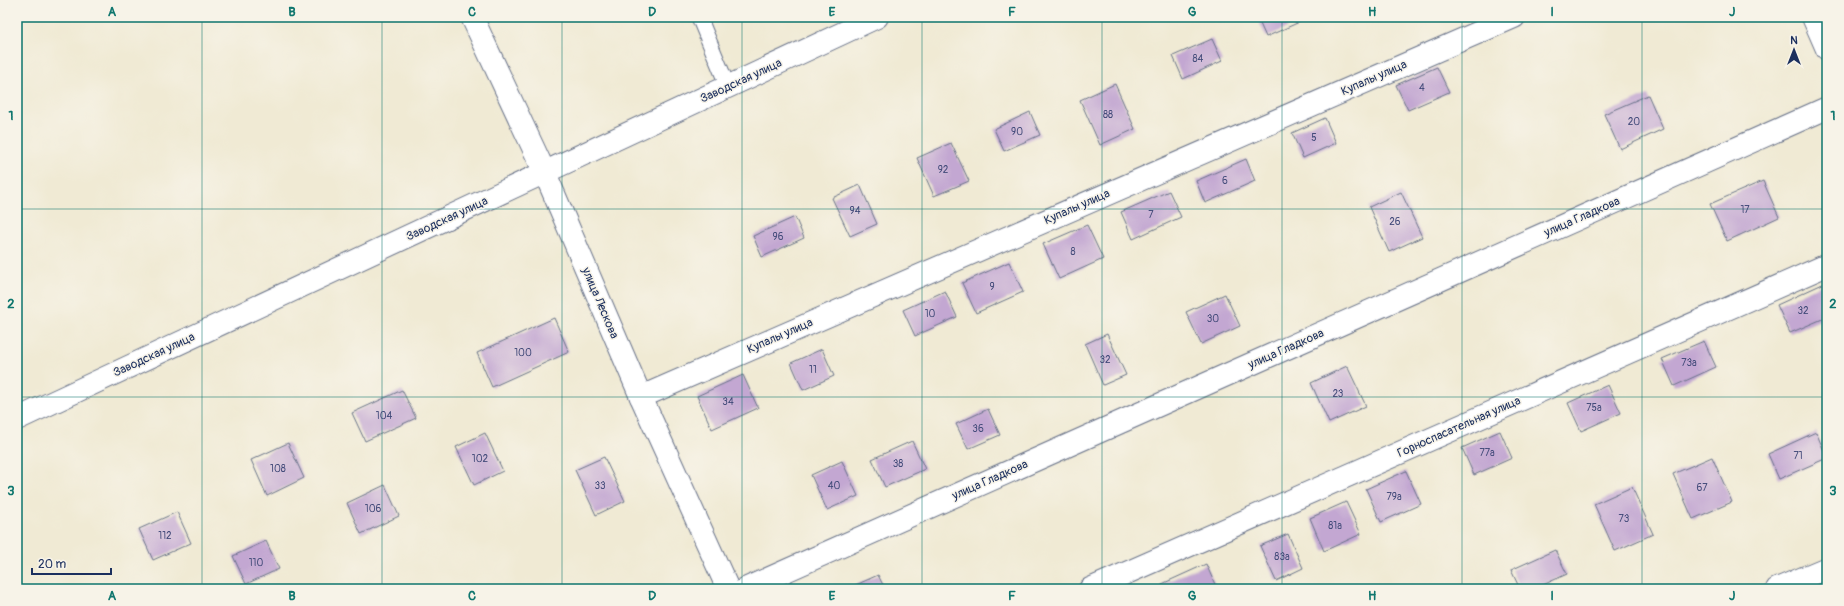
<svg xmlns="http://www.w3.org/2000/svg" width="1844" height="606" viewBox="0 0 1844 606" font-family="Pangolin,sans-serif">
	<rect width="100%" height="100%" fill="#f7f3e8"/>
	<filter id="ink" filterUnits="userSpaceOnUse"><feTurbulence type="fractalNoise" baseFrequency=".025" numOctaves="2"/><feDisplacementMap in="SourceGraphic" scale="8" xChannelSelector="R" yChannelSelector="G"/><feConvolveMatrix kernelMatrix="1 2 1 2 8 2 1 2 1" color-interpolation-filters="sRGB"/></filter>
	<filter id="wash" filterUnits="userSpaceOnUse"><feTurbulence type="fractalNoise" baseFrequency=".012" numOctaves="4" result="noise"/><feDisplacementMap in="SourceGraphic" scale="16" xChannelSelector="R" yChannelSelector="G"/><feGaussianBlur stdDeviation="0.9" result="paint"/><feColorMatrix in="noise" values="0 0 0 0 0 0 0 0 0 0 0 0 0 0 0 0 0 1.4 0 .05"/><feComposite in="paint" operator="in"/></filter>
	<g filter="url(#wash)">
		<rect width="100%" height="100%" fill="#f0ead4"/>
		<g id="blocks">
			<g fill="#c3a7d2">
				<polygon points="1257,17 1303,17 1304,20 1266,37"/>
				<polygon points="1212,39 1222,61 1183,79 1173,56"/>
				<polygon points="1437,67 1449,92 1408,110 1396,85"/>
				<polygon points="1115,84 1135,129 1100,145 1080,100"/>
				<polygon points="1648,95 1663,129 1620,149 1604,114"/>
				<polygon points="1030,112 1040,135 1004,151 994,129"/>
				<polygon points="1325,118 1336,143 1303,158 1292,133"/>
				<polygon points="951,143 969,181 934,196 917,158"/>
				<polygon points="1246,159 1255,181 1205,203 1196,181"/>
				<polygon points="1763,181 1779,217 1727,241 1710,204"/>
				<polygon points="860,185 877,224 850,236 832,198"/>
				<polygon points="1169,191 1181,217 1133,239 1121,212"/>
				<polygon points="1401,192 1422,237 1389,252 1369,207"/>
				<polygon points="795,217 804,238 762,257 753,236"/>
				<polygon points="1087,225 1103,259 1059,279 1043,244"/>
				<polygon points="1009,262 1023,292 976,313 962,283"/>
				<polygon points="1827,282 1827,317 1790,333 1777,305"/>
				<polygon points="945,291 957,317 915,336 903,310"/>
				<polygon points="1225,294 1240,326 1201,344 1186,312"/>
				<polygon points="554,318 569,352 492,387 477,353"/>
				<polygon points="1107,334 1126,375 1103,385 1085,344"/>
				<polygon points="1704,341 1716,367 1674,386 1662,359"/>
				<polygon points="822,349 834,376 803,390 791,363"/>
				<polygon points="1347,366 1366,406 1329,423 1311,383"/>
				<polygon points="743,375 758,408 712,429 697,396"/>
				<polygon points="1608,385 1621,413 1581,431 1568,403"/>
				<polygon points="402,390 416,418 365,441 352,413"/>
				<polygon points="988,409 1000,435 968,449 956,424"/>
				<polygon points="1500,431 1512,458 1474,475 1462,448"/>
				<polygon points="1816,432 1827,458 1779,479 1768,454"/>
				<polygon points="485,433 503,471 474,485 456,447"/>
				<polygon points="912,441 925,469 885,487 872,459"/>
				<polygon points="288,443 304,478 267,496 251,460"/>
				<polygon points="604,457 625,501 596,515 575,470"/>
				<polygon points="1712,457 1732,502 1693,519 1673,474"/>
				<polygon points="842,461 858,496 827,510 811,475"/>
				<polygon points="1406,471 1421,504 1381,522 1366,489"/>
				<polygon points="385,485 399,516 361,534 347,503"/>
				<polygon points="1632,487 1653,534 1615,551 1594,504"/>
				<polygon points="1346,502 1361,534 1324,551 1310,518"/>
				<polygon points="177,512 191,543 153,560 139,529"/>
				<polygon points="1288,534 1303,568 1276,581 1260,546"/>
				<polygon points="266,541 279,569 246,584 233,556"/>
				<polygon points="1555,550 1567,574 1534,589 1520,589 1511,570"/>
				<polygon points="1206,564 1217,589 1164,589 1162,584"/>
				<polygon points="878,575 885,589 847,589"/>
			</g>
		</g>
	</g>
	<g filter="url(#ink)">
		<use href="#blocks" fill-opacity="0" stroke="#667087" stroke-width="1"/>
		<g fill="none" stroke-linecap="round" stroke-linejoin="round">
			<g stroke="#667087" stroke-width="17">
				<polyline id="service" points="699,17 728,87"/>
			</g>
			<g stroke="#667087" stroke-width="24">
				<g id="minor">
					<polyline points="545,173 641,397 728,589"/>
					<polyline points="641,397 1514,17"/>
					<polyline points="745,589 1827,108"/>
					<polyline points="1090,589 1827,265"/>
					<polyline points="1777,589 1827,568"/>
				</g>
			</g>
			<g stroke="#667087" stroke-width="24">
				<g id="tertiary">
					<polyline points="472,17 545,173"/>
					<polyline points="1813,17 1827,49"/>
					<polyline points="17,419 877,17"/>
				</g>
			</g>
			<use href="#service" stroke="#fff" stroke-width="15"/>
			<use href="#minor" stroke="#fff" stroke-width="22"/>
			<use href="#tertiary" stroke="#fff" stroke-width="22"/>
		</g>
	</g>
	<path fill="none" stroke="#0f766e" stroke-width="1" stroke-opacity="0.55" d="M 202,17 L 202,589M 382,17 L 382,589M 562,17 L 562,589M 742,17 L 742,589M 922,17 L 922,589M 1102,17 L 1102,589M 1282,17 L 1282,589M 1462,17 L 1462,589M 1642,17 L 1642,589M 17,209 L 1827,209M 17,397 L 1827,397"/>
	<g text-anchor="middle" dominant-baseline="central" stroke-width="3" stroke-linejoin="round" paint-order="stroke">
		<g font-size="10" fill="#454d7b">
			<text x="1198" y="59">84</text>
			<text x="1422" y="88">4</text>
			<text x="1108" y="115">88</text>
			<text x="1634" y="122">20</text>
			<text x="1017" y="132">90</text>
			<text x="1314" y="138">5</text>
			<text x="943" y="170">92</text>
			<text x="1225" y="181">6</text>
			<text x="1745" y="210">17</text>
			<text x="855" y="211">94</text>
			<text x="1151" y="215">7</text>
			<text x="1395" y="222">26</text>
			<text x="778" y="237">96</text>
			<text x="1073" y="252">8</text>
			<text x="992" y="287">9</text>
			<text x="1803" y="311">32</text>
			<text x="930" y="314">10</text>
			<text x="1213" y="319">30</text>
			<text x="523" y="353">100</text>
			<text x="1105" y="360">32</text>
			<text x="1689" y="363">73а</text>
			<text x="813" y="370">11</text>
			<text x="1338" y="394">23</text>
			<text x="728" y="402">34</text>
			<text x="1594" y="408">75а</text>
			<text x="384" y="416">104</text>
			<text x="978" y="429">36</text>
			<text x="1487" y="453">77а</text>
			<text x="1798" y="456">71</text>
			<text x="480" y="459">102</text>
			<text x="898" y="464">38</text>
			<text x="278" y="469">108</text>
			<text x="600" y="486">33</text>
			<text x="834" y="486">40</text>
			<text x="1702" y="488">67</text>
			<text x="1394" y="497">79а</text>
			<text x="373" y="509">106</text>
			<text x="1624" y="519">73</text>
			<text x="1335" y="526">81а</text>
			<text x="165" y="536">112</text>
			<text x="1282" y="557">83а</text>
			<text x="256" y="563">110</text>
		</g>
		<g font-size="12" fill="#1b2f5e" stroke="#f7f3e8">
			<text transform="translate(1374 78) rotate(-24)">Купалы улица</text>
			<text transform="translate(741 81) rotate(-25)">Заводская улица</text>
			<text transform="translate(1077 207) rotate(-24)">Купалы улица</text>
			<text transform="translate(1582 217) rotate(-24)">улица Гладкова</text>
			<text transform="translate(447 219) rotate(-25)">Заводская улица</text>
			<text transform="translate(600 303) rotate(67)">улица Лескова</text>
			<text transform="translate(780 336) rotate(-24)">Купалы улица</text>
			<text transform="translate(1286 349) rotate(-24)">улица Гладкова</text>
			<text transform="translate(154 355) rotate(-25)">Заводская улица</text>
			<text transform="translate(1459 427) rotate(-24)">Горноспасательная улица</text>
			<text transform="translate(990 480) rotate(-24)">улица Гладкова</text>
		</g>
	</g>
	<rect width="1844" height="606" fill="none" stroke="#f7f3e8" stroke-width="44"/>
	<g transform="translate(1794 50)" stroke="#f7f3e8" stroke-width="3" paint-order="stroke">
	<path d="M0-3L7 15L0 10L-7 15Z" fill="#1b2f5e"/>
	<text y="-6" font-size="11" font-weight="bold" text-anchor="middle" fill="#1b2f5e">N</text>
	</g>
	<path d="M32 568v6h79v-6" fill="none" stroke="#1b2f5e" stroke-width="2"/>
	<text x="38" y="568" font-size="12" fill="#1b2f5e" stroke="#f7f3e8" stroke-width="3" paint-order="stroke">20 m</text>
	<rect x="22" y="22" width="1800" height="562" fill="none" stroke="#0f766e" stroke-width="1.5"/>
	<g font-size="13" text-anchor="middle" font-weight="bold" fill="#0f766e">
		<text x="112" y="16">A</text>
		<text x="292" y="16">B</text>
		<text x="472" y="16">C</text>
		<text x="652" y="16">D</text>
		<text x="832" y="16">E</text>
		<text x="1012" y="16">F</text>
		<text x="1192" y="16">G</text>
		<text x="1372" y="16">H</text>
		<text x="1552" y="16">I</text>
		<text x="1732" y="16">J</text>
		<text x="11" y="120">1</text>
		<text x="1833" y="120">1</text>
		<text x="11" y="308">2</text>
		<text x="1833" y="308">2</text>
		<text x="11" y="495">3</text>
		<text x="1833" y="495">3</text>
		<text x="112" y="600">A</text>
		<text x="292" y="600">B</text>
		<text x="472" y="600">C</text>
		<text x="652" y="600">D</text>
		<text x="832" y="600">E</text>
		<text x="1012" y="600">F</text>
		<text x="1192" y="600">G</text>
		<text x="1372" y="600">H</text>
		<text x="1552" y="600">I</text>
		<text x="1732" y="600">J</text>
	</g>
</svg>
